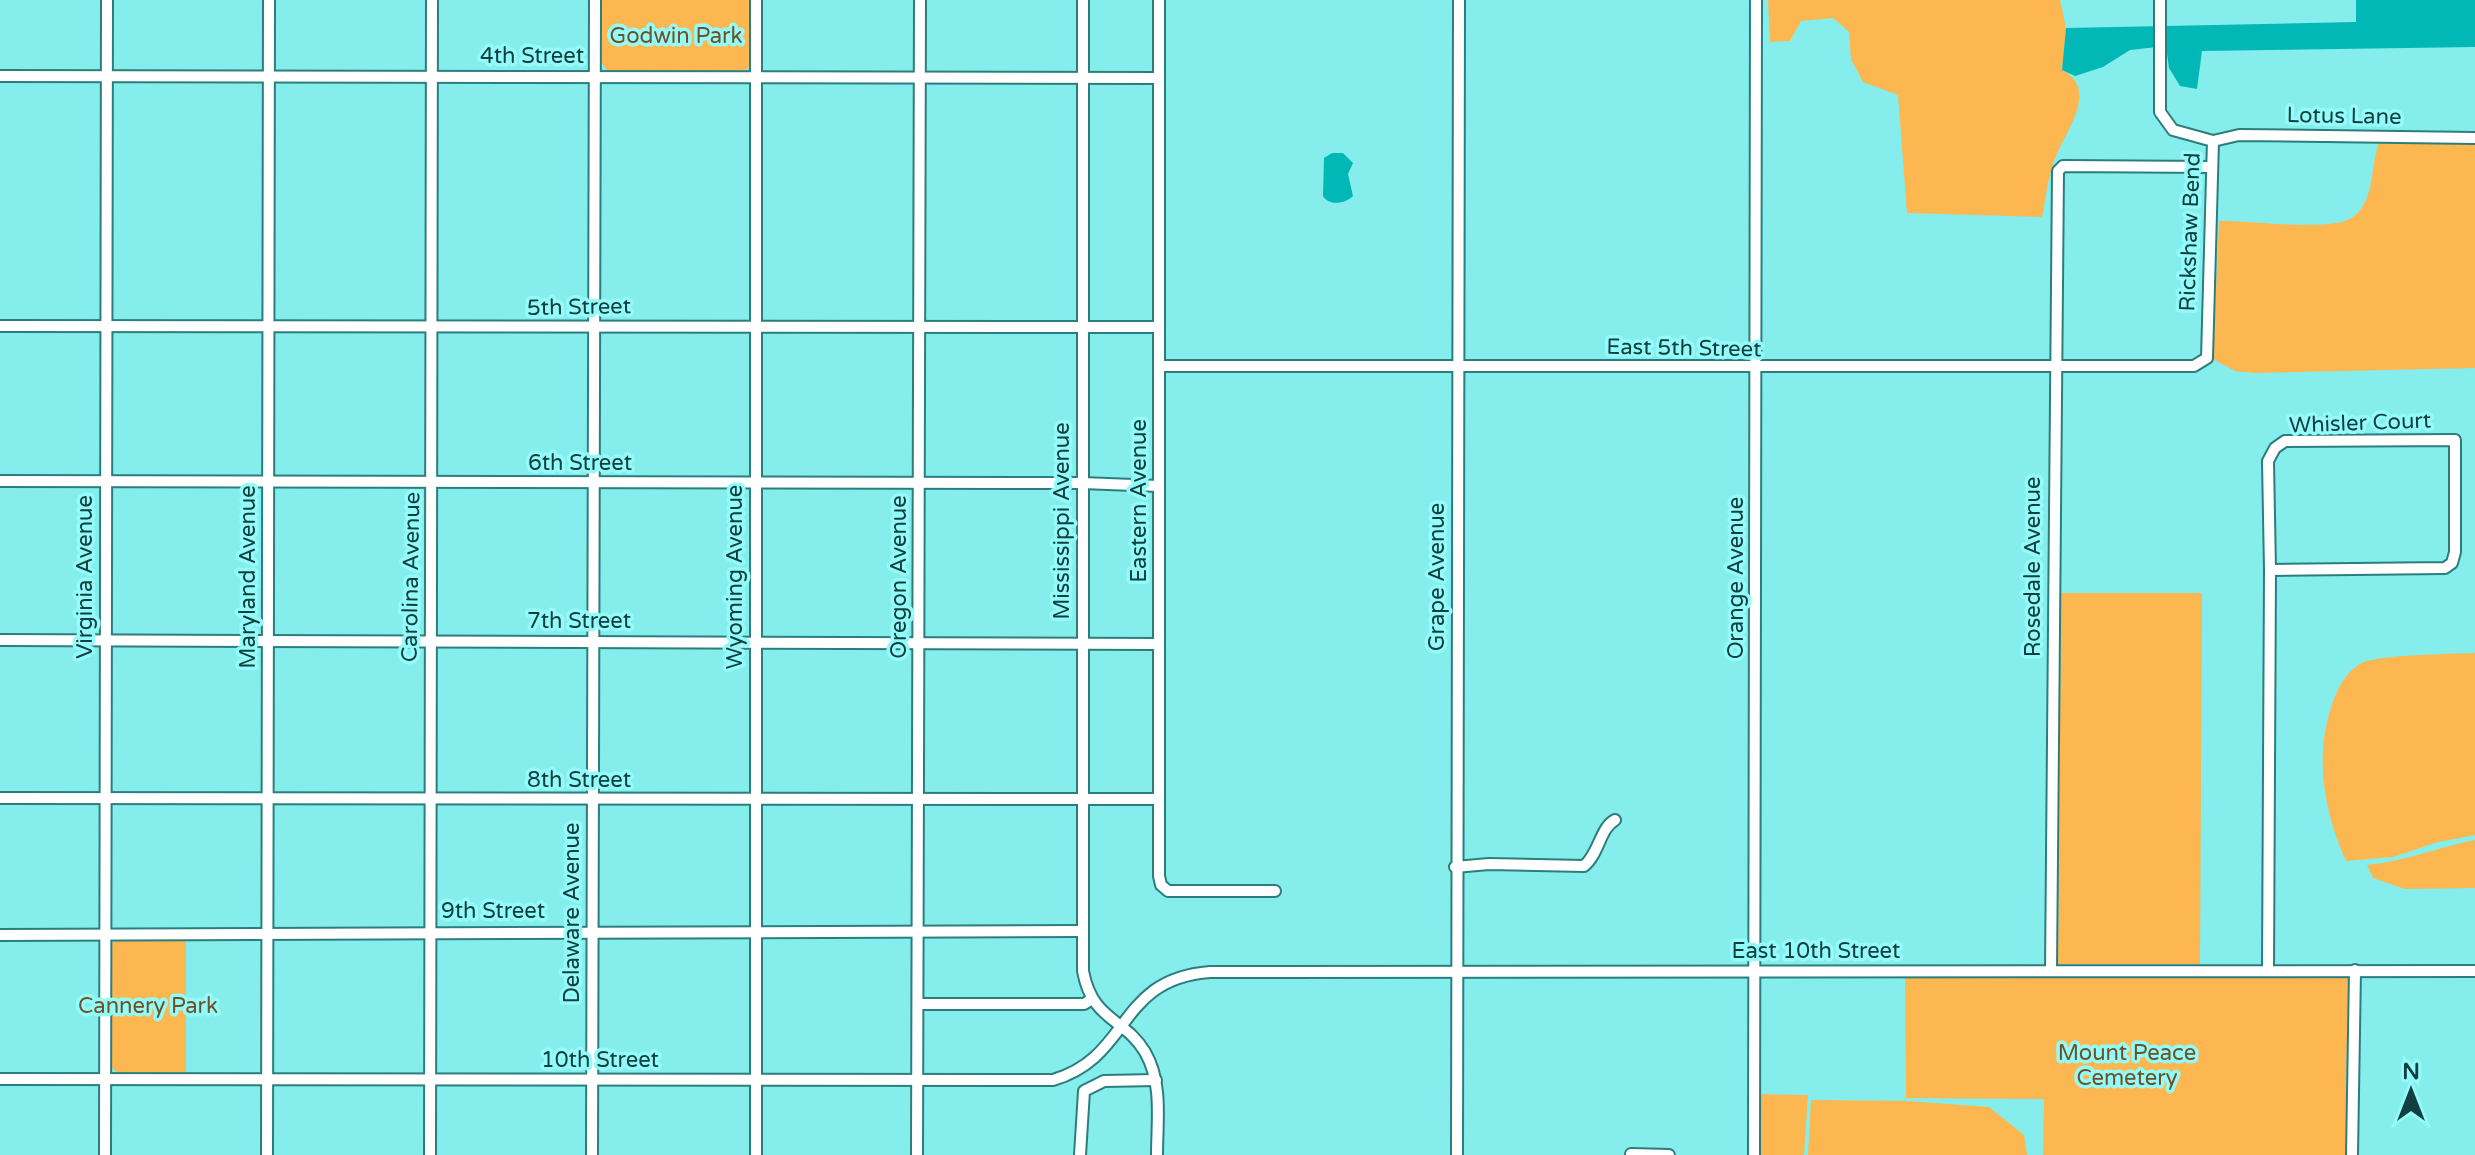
<svg xmlns="http://www.w3.org/2000/svg" width="2475" height="1155" viewBox="0 0 2475 1155" font-family="'Varela Round',sans-serif">
	<rect width="100%" height="100%" fill="#85eeec"/>
	<g fill="#fcb750">
		<polygon points="601,0 752,0 752,64 744,72 608,72 601,62"/>
		<path d="M 1768,0 L 2060,0 L 2066,28 L 2062,70 C 2099,89 2067,129 2056,156 C 2048,175 2046,197 2042,217 L 1907,213 L 1898,95 L 1863,82 L 1851,59 L 1849,32 L 1833,18 L 1801,21 L 1790,41 L 1770,42 Z"/>
		<path d="M 2379,143 L 2475,143 L 2475,368 L 2254,373 L 2235,371 L 2213,359 L 2219,221 C 2253,221 2312,229 2342,222 C 2353,219 2360,212 2365,202 C 2373,187 2372,161 2379,143 Z"/>
		<polygon points="2061,593 2202,593 2200,964 2058,964"/>
		<path d="M 2475,653 L 2475,835 L 2438,842 L 2393,857 L 2346,861 C 2322,808 2313,749 2336,694 C 2341,682 2351,667 2364,662 C 2380,655 2453,654 2475,653 Z"/>
		<path d="M 2475,840 L 2475,888 L 2405,889 L 2373,878 L 2367,865 C 2404,862 2438,847 2475,840 Z"/>
		<polygon points="186,938 186,1074 117,1073 109,1064 112,943 121,939"/>
		<polygon points="1905,976 2348,978 2345,1155 2043,1155 2044,1099 1906,1098"/>
		<polygon points="1757,1094 1808,1095 1804,1155 1757,1155"/>
		<polygon points="1811,1100 1907,1101 1989,1107 2024,1135 2027,1155 1808,1155"/>
	</g>
	<g fill="#02b8b7">
		<polygon points="2356,0 2475,0 2475,47 2202,51 2197,89 2180,86 2169,68 2166,46 2130,50 2103,67 2075,76 2062,70 2066,28 2356,22"/>
		<path d="M 1332,153 L 1343,153 L 1353,163 L 1348,174 L 1353,196 C 1345,204 1329,206 1323,196 L 1324,158 Z"/>
	</g>
	<g fill="none" stroke-linecap="round" stroke-linejoin="round">
		<g stroke="#2b7e7d" stroke-width="14">
			<g id="minor">
				<path d="M 1083,0 L 1083,971 C 1092,1021 1125,1018 1145,1052 C 1163,1083 1157,1121 1157,1155"/>
				<polyline points="1159,0 1159,876 1161,885 1168,891 1275,891"/>
				<polyline points="0,76 1159,78"/>
				<polyline points="2213,141 2239,135 2475,138"/>
				<polyline points="0,326 1158,327"/>
				<polyline points="1159,366 2194,366 2207,358 2213,141 2173,130 2160,112 2160,0"/>
				<polygon points="2455,440 2455,552 2452,563 2445,568 2270,570 2268,461 2275,448 2285,441"/>
				<polyline points="0,481 1082,483 1159,486"/>
				<polyline points="0,640 1158,644"/>
				<polyline points="0,798 1157,799"/>
				<path d="M 1455,867 L 1489,864 L 1584,866 C 1599,854 1600,828 1615,820"/>
				<polyline points="0,935 1082,931"/>
				<polyline points="2051,970 2058,171 2063,166 2212,167"/>
				<polyline points="2268,970 2270,570"/>
				<polyline points="918,1004 1084,1004 1092,999"/>
				<path d="M 0,1079 L 1053,1080 C 1132,1057 1116,979 1210,972 L 2475,971"/>
				<polyline points="1631,1154 1669,1155"/>
				<polyline points="105,1155 107,0"/>
				<polyline points="267,1155 269,0"/>
				<polyline points="430,1155 432,0"/>
				<polyline points="592,1155 595,0"/>
				<polyline points="756,1155 756,0"/>
				<polyline points="917,1155 920,0"/>
				<polyline points="1080,1155 1084,1091 1104,1081 1156,1080"/>
				<polyline points="1457,1155 1459,0"/>
				<polyline points="1754,1155 1756,0"/>
				<polyline points="2352,1155 2355,970"/>
			</g>
		</g>
		<use href="#minor" stroke="#fff" stroke-width="10"/>
	</g>
	<g text-anchor="middle" dominant-baseline="central" stroke-width="7" stroke-linejoin="round" paint-order="stroke">
		<g font-size="22" fill="#6f5125" stroke="#93fbf9">
			<text x="676" y="36">Godwin Park</text>
			<text x="148" y="1006">Cannery Park</text>
			<text x="2127" y="1053">Mount Peace<tspan x="2127" dy="25">Cemetery</tspan></text>
		</g>
		<g font-size="22" fill="#124040" stroke="#93fbf9">
			<text x="532" y="56">4th Street</text>
			<text transform="translate(2344 116) rotate(1)">Lotus Lane</text>
			<text transform="translate(2190 232) rotate(-88)">Rickshaw Bend</text>
			<text transform="translate(579 307) rotate(-1)">5th Street</text>
			<text transform="translate(1684 348) rotate(1)">East 5th Street</text>
			<text transform="translate(2360 423) rotate(-2)">Whisler Court</text>
			<text x="580" y="463">6th Street</text>
			<text transform="translate(1139 501) rotate(-90)">Eastern Avenue</text>
			<text transform="translate(1062 521) rotate(-90)">Mississippi Avenue</text>
			<text transform="translate(2033 567) rotate(-90)">Rosedale Avenue</text>
			<text transform="translate(85 577) rotate(-90)">Virginia Avenue</text>
			<text transform="translate(248 577) rotate(-90)">Maryland Avenue</text>
			<text transform="translate(411 577) rotate(-89)">Carolina Avenue</text>
			<text transform="translate(735 577) rotate(-90)">Wyoming Avenue</text>
			<text transform="translate(899 577) rotate(-90)">Oregon Avenue</text>
			<text transform="translate(1437 577) rotate(-90)">Grape Avenue</text>
			<text transform="translate(1736 578) rotate(-90)">Orange Avenue</text>
			<text x="579" y="621">7th Street</text>
			<text x="579" y="780">8th Street</text>
			<text x="493" y="911">9th Street</text>
			<text transform="translate(572 913) rotate(-90)">Delaware Avenue</text>
			<text x="1816" y="951">East 10th Street</text>
			<text x="600" y="1060">10th Street</text>
		</g>
	</g>
	<g transform="translate(2411 1091)" stroke="#93fbf9" stroke-width="6" paint-order="stroke">
	<path d="M0-6L14 30L0 20L-14 30Z" fill="#124040"/>
	<text y="-12" font-size="22" font-weight="bold" text-anchor="middle" fill="#124040">N</text>
	</g>
</svg>
